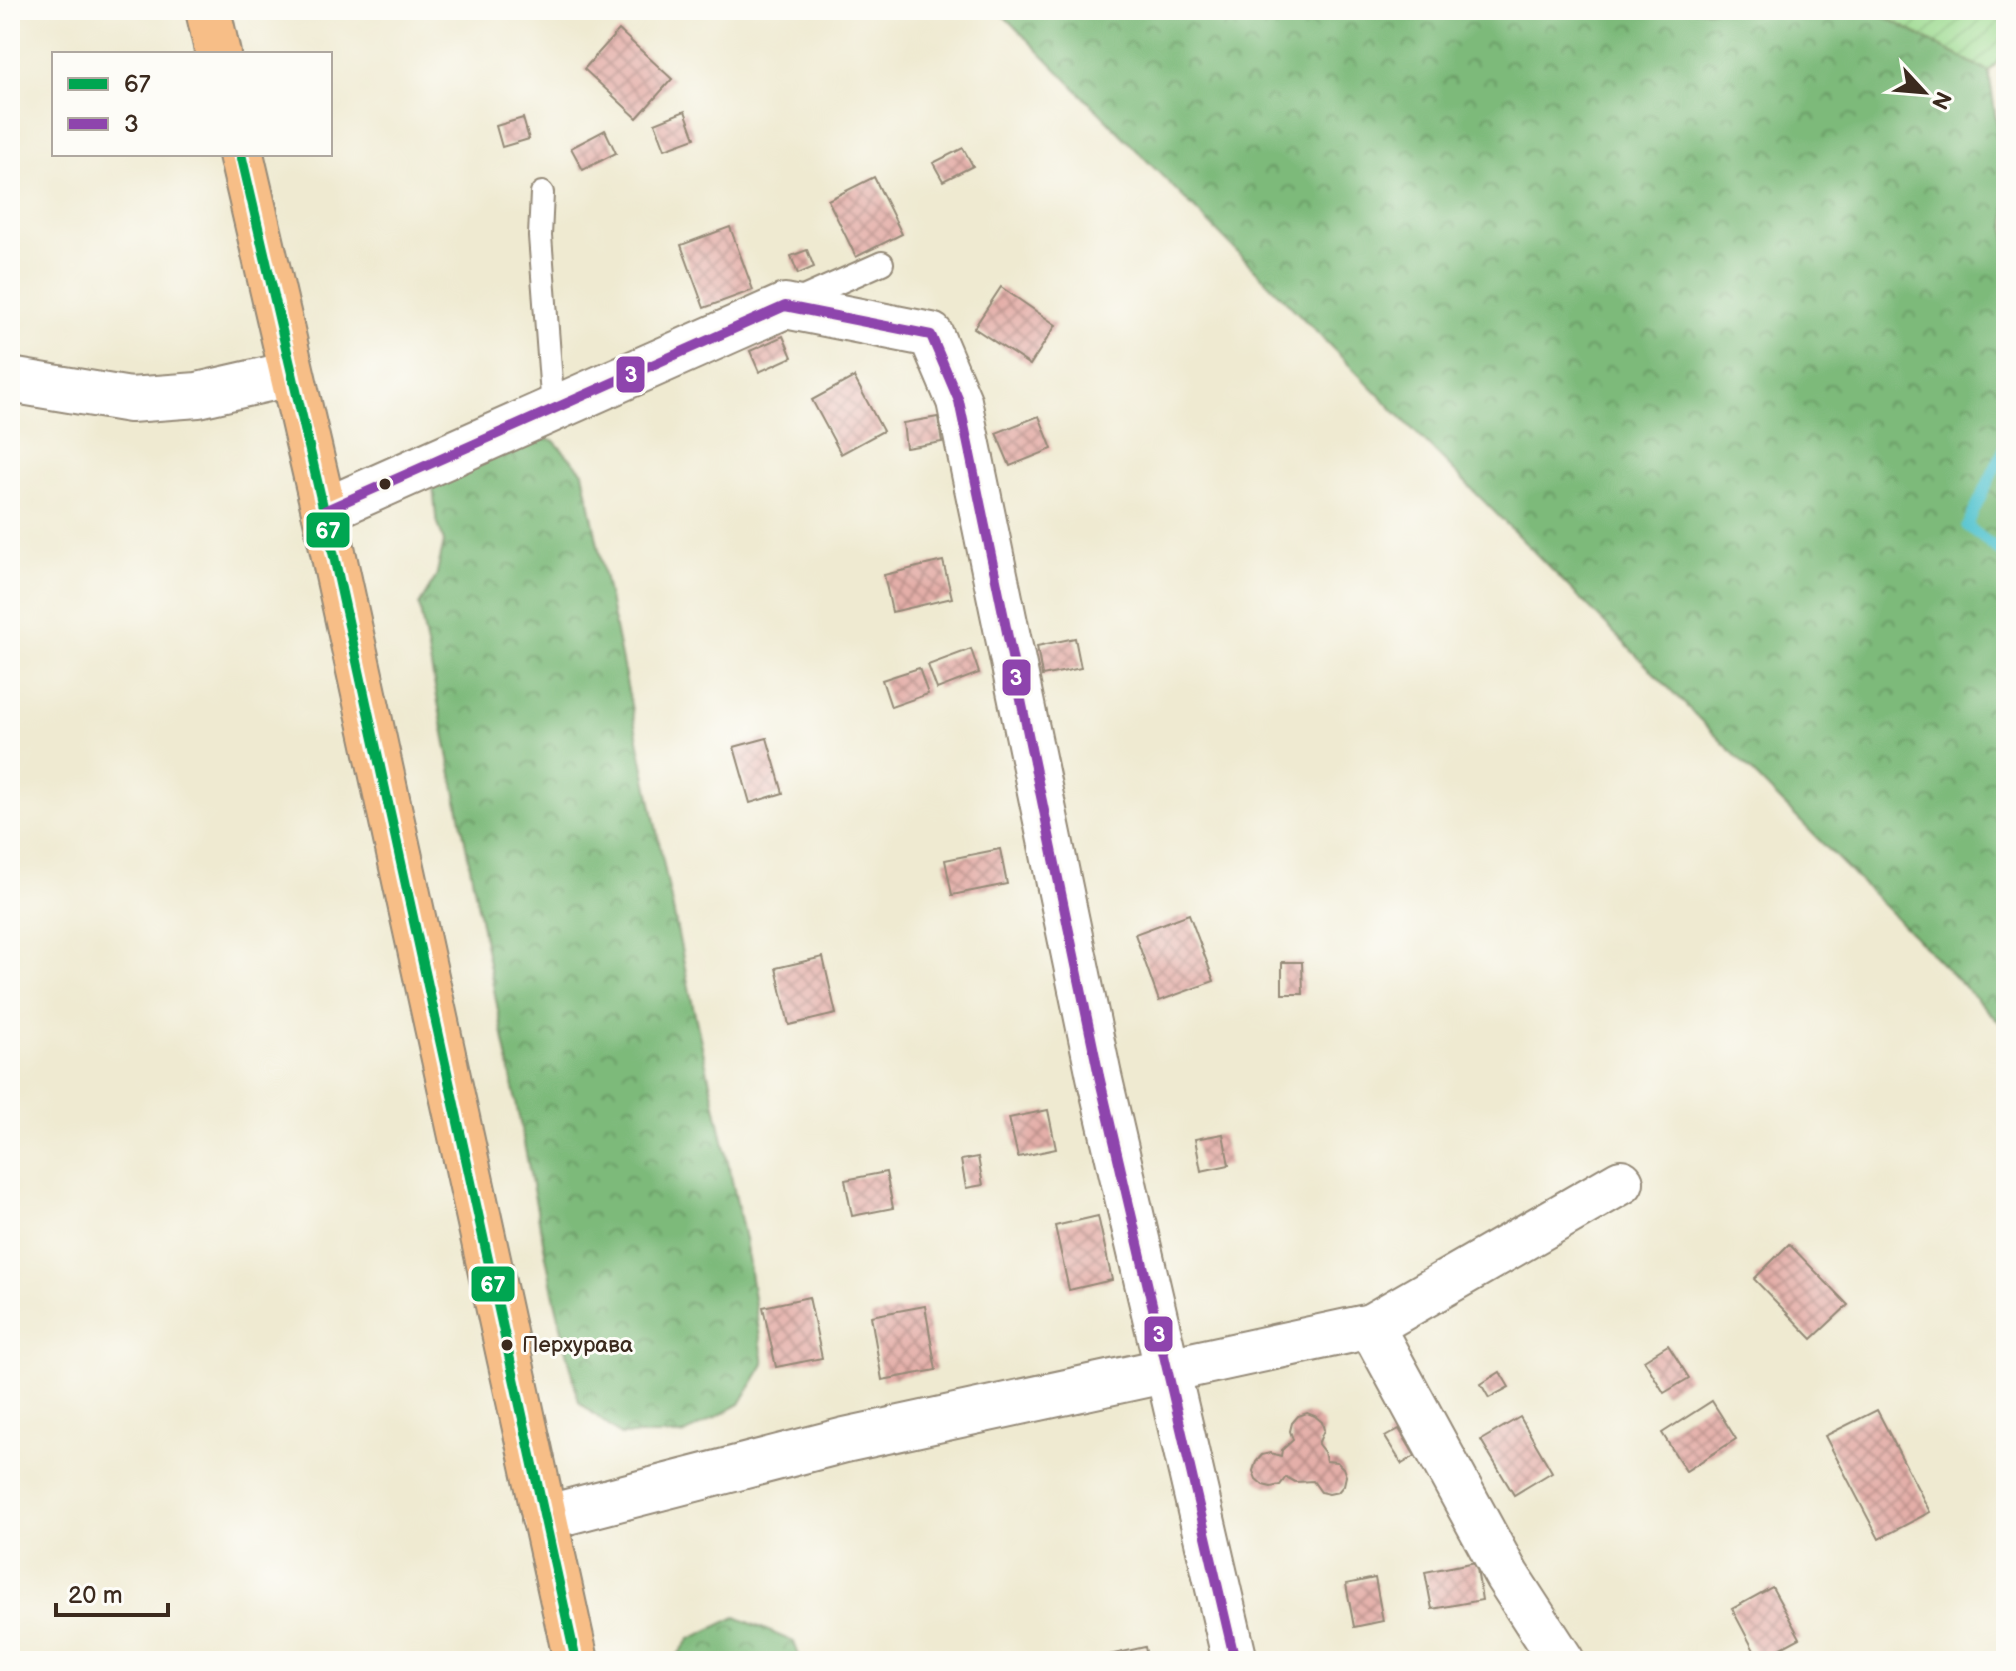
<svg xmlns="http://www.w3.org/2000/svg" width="2016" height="1671" viewBox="0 0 2016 1671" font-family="'Balsamiq Sans',sans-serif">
	<defs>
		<pattern id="forest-crowns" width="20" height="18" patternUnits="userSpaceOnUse" patternTransform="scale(2)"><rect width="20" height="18" fill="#7dba7a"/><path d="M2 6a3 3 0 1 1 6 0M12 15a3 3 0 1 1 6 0" fill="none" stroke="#689763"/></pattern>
		<pattern id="garden-furrows" width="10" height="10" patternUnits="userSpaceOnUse" patternTransform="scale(2)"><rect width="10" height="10" fill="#9cda90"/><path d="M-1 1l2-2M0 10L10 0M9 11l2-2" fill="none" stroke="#87bb7c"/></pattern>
		<pattern id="building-cross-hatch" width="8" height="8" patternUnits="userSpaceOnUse" patternTransform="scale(2)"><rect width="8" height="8" fill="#e4afa9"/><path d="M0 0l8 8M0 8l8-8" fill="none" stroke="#ba8f89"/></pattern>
	</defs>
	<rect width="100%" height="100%" fill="#fdfcf7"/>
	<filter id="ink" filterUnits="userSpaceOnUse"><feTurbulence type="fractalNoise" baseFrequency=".0125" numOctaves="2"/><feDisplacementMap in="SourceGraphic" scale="16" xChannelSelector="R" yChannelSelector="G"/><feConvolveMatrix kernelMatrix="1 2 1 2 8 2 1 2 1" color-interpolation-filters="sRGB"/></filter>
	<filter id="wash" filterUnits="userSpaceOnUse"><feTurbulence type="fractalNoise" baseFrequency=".006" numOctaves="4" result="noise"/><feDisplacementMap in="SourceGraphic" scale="32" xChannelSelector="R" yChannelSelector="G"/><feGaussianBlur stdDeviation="1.8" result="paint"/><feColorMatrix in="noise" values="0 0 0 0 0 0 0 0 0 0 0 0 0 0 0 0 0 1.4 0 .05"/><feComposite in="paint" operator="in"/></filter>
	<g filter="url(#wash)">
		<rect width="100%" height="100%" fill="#efead1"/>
		<g fill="url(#forest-crowns)" stroke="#5c724c" stroke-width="2">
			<polygon points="998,10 1872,10 1989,72 2006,187 2006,1029"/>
			<polygon points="536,437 554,441 583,472 691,997 745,1239 764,1364 740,1404 683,1435 620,1435 579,1402 553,1292 419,605 436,577 444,542 436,517 433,485"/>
			<polygon points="736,1617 794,1642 801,1661 673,1661 690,1639"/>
		</g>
		<polygon fill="url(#garden-furrows)" stroke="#6c8257" stroke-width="2" points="1872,10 2006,10 2006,52 1989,72"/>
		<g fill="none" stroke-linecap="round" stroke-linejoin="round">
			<polyline stroke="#5ac6d1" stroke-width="11" points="2006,445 1967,526 2006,556"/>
		</g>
		<g id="blocks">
			<g fill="url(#building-cross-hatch)">
				<polygon points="619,30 672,79 637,118 584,69"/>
				<polygon points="685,111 695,138 665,149 655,123"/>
				<polygon points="523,118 529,139 502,147 496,126"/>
				<polygon points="605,130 616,153 583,170 571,148"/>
				<polygon points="963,148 973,166 943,181 933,163"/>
				<polygon points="874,177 902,234 856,257 828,200"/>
				<polygon points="730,227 753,290 704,308 681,245"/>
				<polygon points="807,250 814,267 798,274 791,256"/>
				<polygon points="1001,287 1056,325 1030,365 974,328"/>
				<polygon points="783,336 792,357 759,372 750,351"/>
				<polygon points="854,377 883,431 841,454 812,400"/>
				<polygon points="1039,416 1052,449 1010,466 996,433"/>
				<polygon points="938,417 942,442 906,448 903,423"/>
				<polygon points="943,561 952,598 892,612 884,575"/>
				<polygon points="1075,638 1081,668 1042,676 1037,646"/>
				<polygon points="971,649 979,673 937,689 928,665"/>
				<polygon points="919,668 928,694 891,707 882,680"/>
				<polygon points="767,738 783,793 750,803 734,747"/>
				<polygon points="1000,849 1007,884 952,895 945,860"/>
				<polygon points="1189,914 1214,981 1159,1001 1135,934"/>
				<polygon points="823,957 836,1014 789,1025 776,968"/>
				<polygon points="1282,962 1302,962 1303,994 1282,994"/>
				<polygon points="1048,1110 1056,1149 1018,1157 1009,1118"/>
				<polygon points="1223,1134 1229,1165 1201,1171 1195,1139"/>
				<polygon points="978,1157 983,1185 966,1188 961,1160"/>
				<polygon points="886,1172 893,1208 852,1216 845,1180"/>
				<polygon points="1098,1216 1112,1280 1069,1290 1055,1226"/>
				<polygon points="1789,1244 1848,1305 1812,1339 1754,1279"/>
				<polygon points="809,1297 822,1358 776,1367 763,1307"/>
				<polygon points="925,1306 936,1370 882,1380 871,1316"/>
				<polygon points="1668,1345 1689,1378 1664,1393 1644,1360"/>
				<polygon points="1500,1372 1509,1387 1489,1398 1481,1384"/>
				<polygon points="1712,1401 1736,1439 1686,1471 1662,1433"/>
				<polygon points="1877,1410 1930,1512 1879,1539 1825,1436"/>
				<polygon points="1307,1413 1315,1416 1322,1422 1324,1430 1318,1444 1324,1452 1326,1461 1337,1462 1343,1468 1346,1476 1344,1485 1338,1492 1329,1494 1321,1492 1313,1481 1295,1482 1286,1477 1280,1485 1271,1487 1263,1485 1256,1479 1253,1471 1256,1462 1262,1455 1270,1453 1281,1456 1282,1450 1293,1440 1290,1431 1292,1423 1298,1416"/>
				<polygon points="1520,1417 1552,1472 1514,1495 1481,1440"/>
				<polygon points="1399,1429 1415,1456 1402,1464 1385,1437"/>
				<polygon points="1476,1562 1482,1600 1432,1609 1425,1572"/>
				<polygon points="1375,1578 1383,1621 1354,1627 1346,1584"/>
				<polygon points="1772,1587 1800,1638 1759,1660 1732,1609"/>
				<polygon points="1145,1647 1148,1661 1097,1661 1096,1658"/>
			</g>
		</g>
	</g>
	<g filter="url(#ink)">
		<use href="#blocks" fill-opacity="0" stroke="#958a78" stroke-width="2"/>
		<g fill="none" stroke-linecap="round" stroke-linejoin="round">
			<g stroke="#958a78" stroke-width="26">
				<g id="service">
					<polyline points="542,193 540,236 553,409"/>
					<polyline points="792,303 882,263"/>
				</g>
			</g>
			<g stroke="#958a78" stroke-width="48">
				<g id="minor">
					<polyline points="324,511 785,306 931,335 959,401 1099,1076 1235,1661"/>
					<polyline points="1371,1326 1507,1576 1562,1661"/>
					<polyline points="544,1518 845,1440 1371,1326 1621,1182"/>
				</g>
			</g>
			<g stroke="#958a78" stroke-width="48">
				<polyline id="tertiary" points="10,380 130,400 198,395 290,374"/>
			</g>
			<g stroke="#958a78" stroke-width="48">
				<g id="primary">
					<polyline points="208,10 218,54"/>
					<polyline points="241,154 324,511 576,1661"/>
				</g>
			</g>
			<use href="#service" stroke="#fff" stroke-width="22"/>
			<use href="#minor" stroke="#fff" stroke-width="44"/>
			<use href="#tertiary" stroke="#fff" stroke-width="44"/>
			<use href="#primary" stroke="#f7be87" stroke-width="44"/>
			<g stroke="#fdfcf7" stroke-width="16">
				<polyline id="bus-1" points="241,154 324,511 576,1661"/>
			</g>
			<g stroke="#fdfcf7" stroke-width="16">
				<polyline id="bus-2" points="324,511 785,306 931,335 959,401 1099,1076 1235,1661"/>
			</g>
			<use href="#bus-1" stroke="#00a651" stroke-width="10"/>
			<use href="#bus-2" stroke="#8e44ad" stroke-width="10"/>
		</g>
	</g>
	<g fill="#3b2a1e" stroke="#fdfcf7" stroke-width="3">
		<circle cx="385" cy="484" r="7"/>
		<circle cx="507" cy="1345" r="7"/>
	</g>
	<g text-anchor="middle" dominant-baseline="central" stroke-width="6" stroke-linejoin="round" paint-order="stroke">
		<g font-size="22" fill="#3b2a1e" stroke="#fdfcf7" text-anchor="start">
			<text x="522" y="1345">Перхурава</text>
		</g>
	</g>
	<g stroke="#fdfcf7" stroke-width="3">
		<rect x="615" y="355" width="31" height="39" rx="8" fill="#8e44ad"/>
		<rect x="305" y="511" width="46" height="38" rx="8" fill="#00a651"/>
		<rect x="1001" y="658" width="31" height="39" rx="8" fill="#8e44ad"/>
		<rect x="470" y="1265" width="46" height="38" rx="8" fill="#00a651"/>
		<rect x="1143" y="1315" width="31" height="38" rx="8" fill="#8e44ad"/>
	</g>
	<g font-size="22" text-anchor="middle" font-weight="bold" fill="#fff">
		<text x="631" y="382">3</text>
		<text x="328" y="538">67</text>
		<text x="1016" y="685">3</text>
		<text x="493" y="1292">67</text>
		<text x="1159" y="1342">3</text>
	</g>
	<rect width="2016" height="1671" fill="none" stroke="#fdfcf7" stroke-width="40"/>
	<rect x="52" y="52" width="280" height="104" fill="#fdfcf7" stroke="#afa8a0" stroke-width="2"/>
	<rect x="68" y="78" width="40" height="12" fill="#00a651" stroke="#afa8a0" stroke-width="2"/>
	<text x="124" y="92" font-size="24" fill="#3b2a1e">67</text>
	<rect x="68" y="118" width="40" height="12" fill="#8e44ad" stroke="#afa8a0" stroke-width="2"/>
	<text x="124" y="132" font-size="24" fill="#3b2a1e">3</text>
	<g transform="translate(1924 92) rotate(116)" stroke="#fdfcf7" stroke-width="6" paint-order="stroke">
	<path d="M0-6L14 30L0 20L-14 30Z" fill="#3b2a1e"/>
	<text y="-12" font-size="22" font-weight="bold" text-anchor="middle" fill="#3b2a1e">N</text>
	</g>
	<path d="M56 1603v12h112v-12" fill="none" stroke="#3b2a1e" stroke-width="4"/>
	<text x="68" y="1603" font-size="24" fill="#3b2a1e" stroke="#fdfcf7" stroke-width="6" paint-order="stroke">20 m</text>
</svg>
